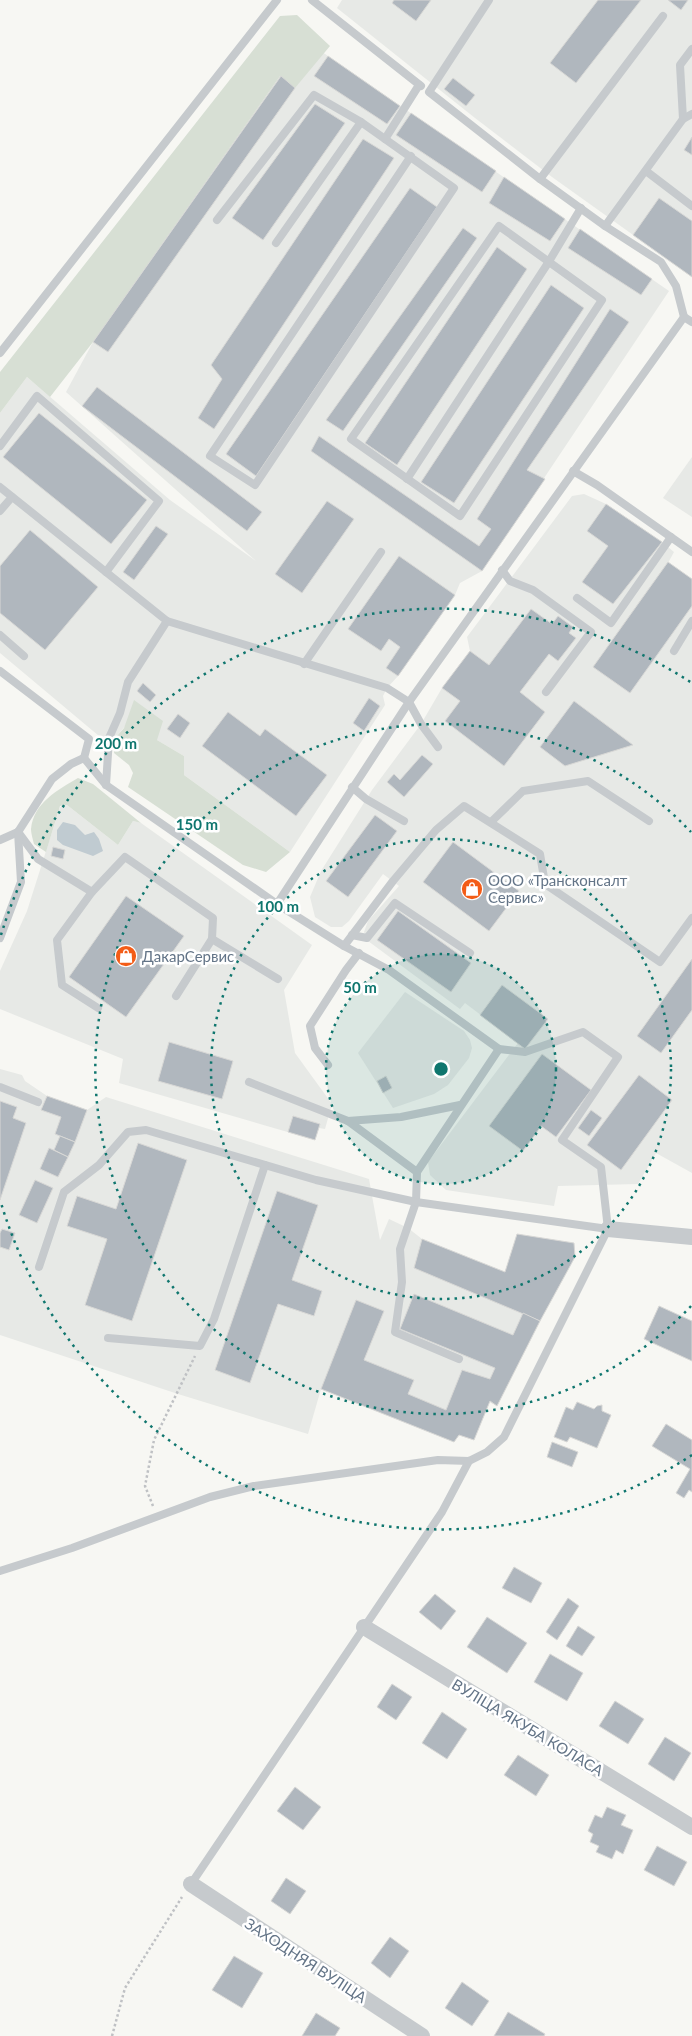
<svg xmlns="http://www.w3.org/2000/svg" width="692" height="2036" viewBox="0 0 692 2036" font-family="Lato,sans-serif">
	<rect width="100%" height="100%" fill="#f7f7f3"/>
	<g fill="#e7e9e6">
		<polygon points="342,0 692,0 692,277 552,177 475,118 337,8"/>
		<polygon points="299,36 669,291 482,571 460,583 455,595 398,676 387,688 383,696 385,705 290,852 184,775 184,756 157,740 126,725 116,737 99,736 0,653 0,413 27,377 170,500 256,561 66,392 93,342"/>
		<polygon points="692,457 692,517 663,498"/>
		<polygon points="584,494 606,504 662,542 674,552 668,563 692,579 692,1173 656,1153 638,1184 558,1186 554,1206 446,1190 430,1175 428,1162 518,1043 465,1003 460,1009 368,941 364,932 368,921 399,886 383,874 349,921 342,927 331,927 315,917 310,897 321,871 372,790 421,724 442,688 470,651 467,637 572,496"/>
		<polygon points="67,805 118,845 133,821 141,823 312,945 284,990 295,1053 332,1104 325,1129 319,1128 315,1140 119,1083 123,1059 0,1009 0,971 27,911 60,807"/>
		<polygon points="405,992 464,1031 470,1040 472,1048 469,1058 448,1085 434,1094 393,1108 358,1053"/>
		<polygon points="0,1069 22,1075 25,1081 47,1096 87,1110 106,1097 369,1179 380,1240 389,1219 408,1228 422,1239 505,1272 517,1234 574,1243 540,1321 497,1406 489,1402 474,1440 459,1435 454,1442 321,1389 308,1434 178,1394 0,1335"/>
	</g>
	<g fill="#d7dfd4">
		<polygon points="297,15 330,46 295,88 280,76 93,342 50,397 27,377 0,413 0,372 280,16"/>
		<polygon points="134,700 163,721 157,740 184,756 184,775 290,852 266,872 243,865 128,787 133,773 129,765 114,753 116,737 124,728"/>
		<path d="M 78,778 L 93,784 L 141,823 L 133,821 L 118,845 L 67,805 L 60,806 L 46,852 L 34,844 C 33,840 31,833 31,829 C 34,802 58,790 78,778 Z"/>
	</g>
	<polygon fill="#c0cbd1" points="63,822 75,825 85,835 94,832 99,839 103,851 93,856 63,845 57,840 57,830"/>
	<g fill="#b0b7be" stroke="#d8d8d6">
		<polygon points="394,0 431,0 416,21 392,3"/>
		<polygon points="598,0 641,0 576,83 550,63"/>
		<polygon points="668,0 688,0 681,10"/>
		<polygon points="328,56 400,106 387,124 314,76"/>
		<polygon points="281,76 295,88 108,352 93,342"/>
		<polygon points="453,78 475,95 466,106 444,89"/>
		<polygon points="315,104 345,123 263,240 232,218"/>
		<polygon points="411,113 496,171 482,192 396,135"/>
		<polygon points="692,137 692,155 684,150"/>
		<polygon points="363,139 394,158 214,429 198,418 222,379 211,365"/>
		<polygon points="504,177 565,219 550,241 489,203"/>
		<polygon points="410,188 437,207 256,476 226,454"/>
		<polygon points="659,198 692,221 692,277 633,235"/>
		<polygon points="463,228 477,238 343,431 326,420"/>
		<polygon points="580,229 652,279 641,295 568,248"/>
		<polygon points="497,247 527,269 397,465 365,443"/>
		<polygon points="551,285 584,308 454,503 421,482"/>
		<polygon points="610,309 629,322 527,470 545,479 482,571 311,451 319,436 479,546 491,529 477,519"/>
		<polygon points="97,387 262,512 247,531 82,406"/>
		<polygon points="39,413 147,500 111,544 3,457"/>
		<polygon points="327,501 354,519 302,593 275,574"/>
		<polygon points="606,504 662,542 613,604 582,582 608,546 587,531"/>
		<polygon points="156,526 168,534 134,580 123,572"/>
		<polygon points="30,530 98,587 45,650 0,613 0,566"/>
		<polygon points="399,556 455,595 398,676 386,668 400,647 389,639 381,651 348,629"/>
		<polygon points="668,562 692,579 692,606 630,693 593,667"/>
		<polygon points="531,609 552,624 558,616 573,627 569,633 576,638 558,661 549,654 520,692 545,712 504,766 445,721 460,701 442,688 470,651 489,665"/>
		<polygon points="143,683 156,695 150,702 137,691"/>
		<polygon points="369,698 380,706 364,731 353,723"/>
		<polygon points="574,701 633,745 565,766 540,747"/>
		<polygon points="228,712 260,736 265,729 327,775 296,816 202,746"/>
		<polygon points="178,714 190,723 180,738 167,729"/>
		<polygon points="422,755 433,764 404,797 387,782 394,774 400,780"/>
		<polygon points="375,815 397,831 348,897 326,881"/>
		<polygon points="453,842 519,891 489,931 423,882"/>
		<polygon points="53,847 65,850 63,859 51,856"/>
		<polygon points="126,896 184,936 126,1017 69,977"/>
		<polygon points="398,911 471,963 451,992 377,940"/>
		<polygon points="692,959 692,1010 661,1053 637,1036"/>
		<polygon points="502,985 548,1019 525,1049 480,1015"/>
		<polygon points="169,1042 233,1061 222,1099 158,1081"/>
		<polygon points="542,1054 591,1090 556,1137 541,1126 523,1151 489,1126"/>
		<polygon points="639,1075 672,1100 621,1170 587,1145"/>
		<polygon points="386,1076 392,1088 383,1093 377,1081"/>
		<polygon points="47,1096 87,1110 75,1142 55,1134 61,1117 41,1110"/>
		<polygon points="0,1101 17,1107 13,1118 26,1123 0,1200"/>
		<polygon points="591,1110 602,1118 589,1136 578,1128"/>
		<polygon points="293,1116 320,1124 315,1140 288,1132"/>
		<polygon points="60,1136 75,1142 68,1157 54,1150"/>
		<polygon points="138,1143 187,1160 132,1321 85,1305 107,1239 67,1226 77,1196 116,1209"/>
		<polygon points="49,1148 68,1157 58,1177 40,1169"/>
		<polygon points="35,1180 53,1188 37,1223 19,1215"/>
		<polygon points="277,1191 318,1205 292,1280 322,1291 314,1316 278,1304 250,1383 215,1370"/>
		<polygon points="2,1229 15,1233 9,1250 0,1247 0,1233"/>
		<polygon points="517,1234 574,1243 575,1257 540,1321 414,1268 422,1239 505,1272"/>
		<polygon points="414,1294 513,1335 523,1313 540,1321 497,1406 490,1401 474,1440 459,1435 454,1442 321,1389 356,1300 384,1311 364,1360 414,1380 408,1394 446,1410 462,1370 490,1379 495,1368 400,1329"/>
		<polygon points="659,1306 692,1321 692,1361 644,1339"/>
		<polygon points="577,1402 594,1409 597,1406 602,1405 602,1411 611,1415 597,1448 570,1437 567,1442 554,1437 566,1407 573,1410"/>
		<polygon points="666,1424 692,1440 692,1492 689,1490 684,1498 676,1493 690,1469 652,1446"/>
		<polygon points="552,1442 578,1452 572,1467 547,1457"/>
		<polygon points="514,1567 542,1583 531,1603 502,1588"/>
		<polygon points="435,1594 456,1611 441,1630 419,1612"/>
		<polygon points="568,1598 579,1606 557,1640 546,1632"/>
		<polygon points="487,1617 527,1643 507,1673 467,1647"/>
		<polygon points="578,1626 595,1637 582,1656 566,1646"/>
		<polygon points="550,1654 583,1673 567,1701 534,1682"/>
		<polygon points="392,1684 412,1697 396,1720 377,1707"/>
		<polygon points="615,1701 644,1719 628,1744 599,1726"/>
		<polygon points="442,1712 467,1729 447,1759 422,1743"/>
		<polygon points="665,1737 691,1753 674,1781 648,1764"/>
		<polygon points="518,1755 549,1775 536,1796 504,1775"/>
		<polygon points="295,1787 321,1807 303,1830 277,1811"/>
		<polygon points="607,1807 626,1815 621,1825 633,1830 623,1854 616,1850 612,1859 596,1852 599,1846 590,1842 593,1834 588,1831 595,1815 602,1818"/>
		<polygon points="657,1846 687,1862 674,1886 644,1870"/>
		<polygon points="286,1878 306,1891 290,1914 271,1901"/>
		<polygon points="390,1937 409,1951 390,1978 371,1963"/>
		<polygon points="234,1956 263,1973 242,2008 212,1990"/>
		<polygon points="462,1982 489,2001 472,2026 445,2008"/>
		<polygon points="508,2012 545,2034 544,2036 494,2036"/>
		<polygon points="316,2013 340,2028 335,2036 302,2036"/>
	</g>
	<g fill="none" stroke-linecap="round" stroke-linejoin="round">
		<g stroke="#bfc1c4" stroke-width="2.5" stroke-dasharray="2.5 2.5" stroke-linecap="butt">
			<polyline points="153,1506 145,1486 154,1440 195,1356"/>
			<polyline points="112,2036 125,1988 182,1897"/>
		</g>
		<g stroke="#c6cacd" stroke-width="8">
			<polyline points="312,0 421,86"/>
			<polyline points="489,0 429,92 540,179 605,226 661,262 676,286 684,317"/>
			<polyline points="683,119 692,114"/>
			<polyline points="411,156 210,456 255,485 454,188 385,139 419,85"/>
			<polyline points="646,171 692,206"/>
			<polyline points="540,179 663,16"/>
			<polyline points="217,220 314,95 361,122 385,139"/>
			<polygon points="499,226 602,300 460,516 351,439"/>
			<polyline points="605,226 683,119 680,65 692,49"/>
			<polyline points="276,243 361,122"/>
			<polyline points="0,353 277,0"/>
			<polyline points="0,446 37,396 159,501 106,572"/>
			<polyline points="573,471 597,485 692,552"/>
			<polyline points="407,479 548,263 581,208"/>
			<polyline points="0,487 167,621 128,682 120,713 109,738 106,785"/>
			<polyline points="0,511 12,497"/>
			<polyline points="502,570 510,581 533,590 591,632 546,692"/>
			<polyline points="577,598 611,623 671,537"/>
			<polyline points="167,621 387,688 409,702 421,724 438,747"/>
			<polyline points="0,635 24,656"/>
			<polyline points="674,651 692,621"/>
			<polyline points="304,664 381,552"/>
			<polyline points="0,671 89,739 84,758"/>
			<polyline points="352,787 366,799 404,821"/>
			<polyline points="491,822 523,791 588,781 649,821"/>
			<polyline points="18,832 38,859 92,892 125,857 213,918 212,939 278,979"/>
			<polyline points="0,840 18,832 52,779 71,764 84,758 106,785 277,904 344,946 389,970 499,1049 525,1052 583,1032 618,1057 562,1140 601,1167 608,1229 504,1437 487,1452 469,1461 438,1460 254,1486 210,1497 72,1548 0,1571"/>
			<polyline points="92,892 57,940 62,985 98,1008"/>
			<polyline points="277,904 409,702 684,317 692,322"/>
			<polyline points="352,935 367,938 395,903 470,953"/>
			<polyline points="0,938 21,882 18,832"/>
			<polyline points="344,946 393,881 436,830 464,806 540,854 545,884 660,962 692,918"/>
			<polyline points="176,996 212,939"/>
			<polyline points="328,1065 315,1048 310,1026 346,970 359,953"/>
			<polyline points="249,1082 348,1121 417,1172 416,1202 400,1249 402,1282 395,1332 459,1359"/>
			<polyline points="0,1087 38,1102"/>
			<polyline points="348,1121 401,1117 460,1105"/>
			<polyline points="417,1172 499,1049"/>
			<polyline points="39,1267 64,1192 99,1165 128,1132 146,1130 316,1180 416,1202 608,1229"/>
			<polyline points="108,1338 200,1346 214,1319 265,1165"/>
			<polyline points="191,1884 442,1512 469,1461"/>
		</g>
		<g stroke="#c6cacd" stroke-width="16">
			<polyline points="608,1229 692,1237"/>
			<polyline points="364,1627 692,1827"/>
			<polyline points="191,1884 422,2036"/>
		</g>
	</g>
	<circle cx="441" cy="1069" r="115" fill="#0f766e" fill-opacity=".12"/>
	<g fill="none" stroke="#0f766e" stroke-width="2.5" stroke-dasharray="2.5 5">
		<circle cx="441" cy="1069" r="115"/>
		<circle cx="441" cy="1069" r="230"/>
		<path d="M691 1306A345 345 0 1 1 691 832"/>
		<path d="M692 1455A460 460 0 0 1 1 1203M1 935A460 460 0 0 1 692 683"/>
	</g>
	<defs>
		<g id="shop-disc" transform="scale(1.125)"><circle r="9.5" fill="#f35c17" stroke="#fff"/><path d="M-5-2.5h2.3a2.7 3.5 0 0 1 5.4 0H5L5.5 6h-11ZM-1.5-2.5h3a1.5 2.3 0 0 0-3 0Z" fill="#fff"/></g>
	</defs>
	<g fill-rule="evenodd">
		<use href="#shop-disc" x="472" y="889"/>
		<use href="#shop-disc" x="126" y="956"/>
	</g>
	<g text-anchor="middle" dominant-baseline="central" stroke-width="5" stroke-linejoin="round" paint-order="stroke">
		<g font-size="15" fill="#637487" stroke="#fff" text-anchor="start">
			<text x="488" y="880">ООО «Трансконсалт<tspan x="488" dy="17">Сервис»</tspan></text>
			<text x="142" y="956">ДакарСервис</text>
		</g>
		<g font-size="15" fill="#637487" stroke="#fff">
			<text transform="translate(528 1727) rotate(31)">ВУЛІЦА ЯКУБА КОЛАСА</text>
			<text transform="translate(306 1960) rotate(33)">ЗАХОДНЯЯ ВУЛІЦА</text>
		</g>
	</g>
	<circle cx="441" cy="1069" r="8" fill="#0f766e" stroke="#fff" stroke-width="2.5"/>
	<g font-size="15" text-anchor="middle" font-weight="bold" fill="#0f766e" stroke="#fff" stroke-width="5" stroke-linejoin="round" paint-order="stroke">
		<text x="116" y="749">200 m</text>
		<text x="197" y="830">150 m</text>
		<text x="278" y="912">100 m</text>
		<text x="360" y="993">50 m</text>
	</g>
</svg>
